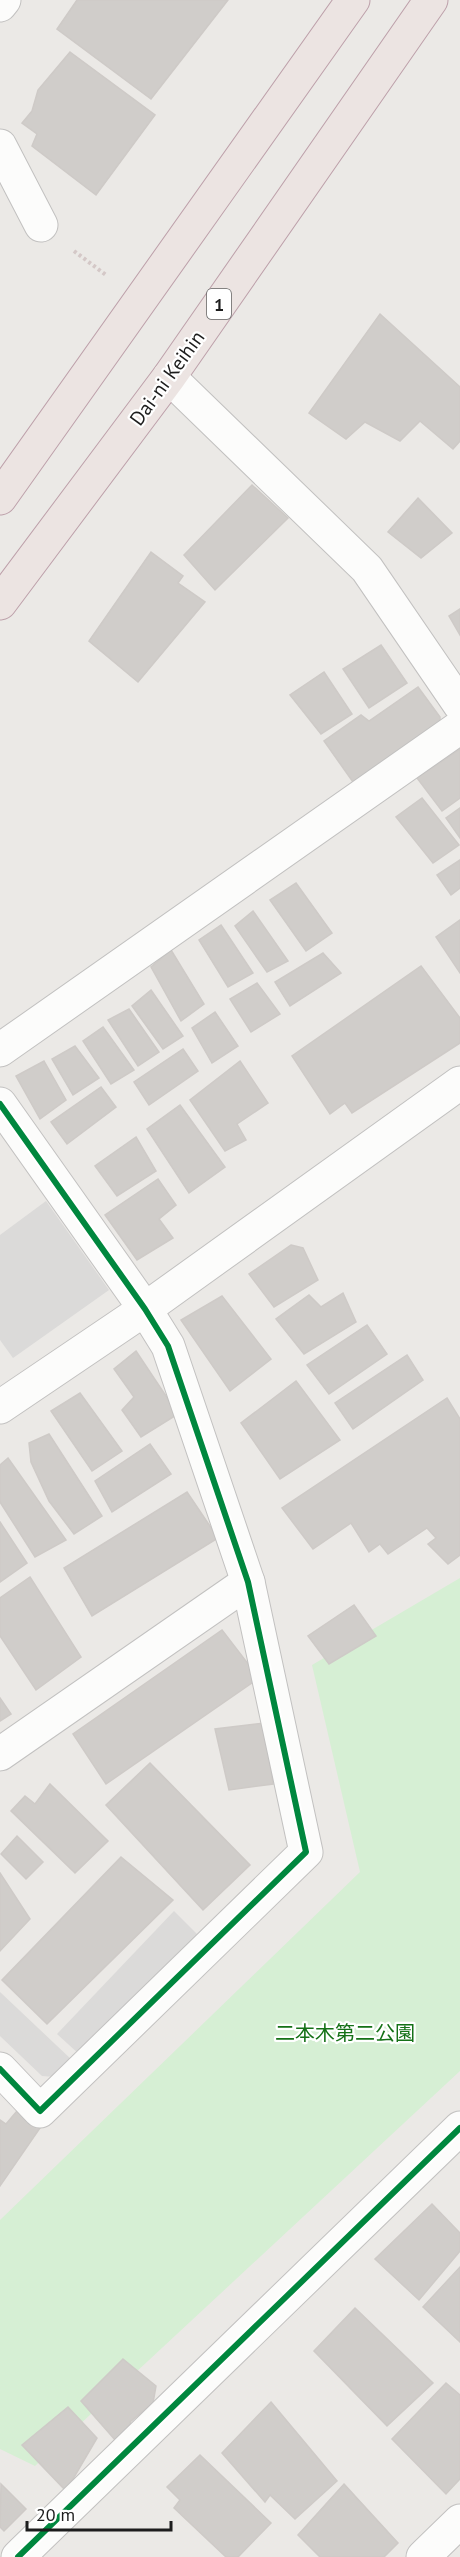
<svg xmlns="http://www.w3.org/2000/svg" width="460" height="2557" viewBox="0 0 460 2557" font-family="'PT Sans','Noto Sans JP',sans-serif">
	<rect width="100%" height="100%" fill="#ebe9e6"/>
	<polygon fill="#d6efd4" points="460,1578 460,2071 35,2466 0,2449 0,2220 360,1872 312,1665"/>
	<g fill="#dbdad9">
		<polygon points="46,1201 109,1290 13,1358 0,1340 0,1235"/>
		<polygon points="174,1911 199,1936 79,2054 57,2034"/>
		<polygon points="0,1992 73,2061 55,2077 42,2076 0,2036"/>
	</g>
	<g fill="#d0cdca" stroke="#cecac7" stroke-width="1.5">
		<polygon points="77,0 228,0 151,99 57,29"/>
		<polygon points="70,52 155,115 96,195 32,146 37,134 22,123 32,111 38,90"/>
		<polygon points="380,314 460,387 460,441 453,449 420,421 400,441 365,422 346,439 309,413"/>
		<polygon points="252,485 288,518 215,590 184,555"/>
		<polygon points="418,498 452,533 421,558 388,532"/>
		<polygon points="151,552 183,576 178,583 205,602 138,682 89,641"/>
		<polygon points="460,609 460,635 449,616"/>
		<polygon points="381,645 407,683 369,708 343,669"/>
		<polygon points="324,672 352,714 321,734 290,695"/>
		<polygon points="418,687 440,717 440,727 353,782 324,741 361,715 369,721"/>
		<polygon points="460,749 460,798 442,811 417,778"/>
		<polygon points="422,798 459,845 433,863 396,817"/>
		<polygon points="460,808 460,838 446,818"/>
		<polygon points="460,860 460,888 451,895 437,875"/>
		<polygon points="296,883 332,933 306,951 270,900"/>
		<polygon points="253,911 288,961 267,972 235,926"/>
		<polygon points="460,920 460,973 436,937"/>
		<polygon points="221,925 253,973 228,987 199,940"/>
		<polygon points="171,950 204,1004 181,1021 151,967"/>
		<polygon points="323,953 341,973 290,1006 275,982"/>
		<polygon points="421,966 460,1018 460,1043 352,1113 345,1103 330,1114 292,1056"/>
		<polygon points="257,983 280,1014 251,1032 230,999"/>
		<polygon points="151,990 183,1036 163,1049 132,1006"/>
		<polygon points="129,1009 159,1052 138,1066 108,1020"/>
		<polygon points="215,1012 238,1046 212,1063 192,1028"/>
		<polygon points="103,1027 134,1070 111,1084 83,1041"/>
		<polygon points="75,1046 99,1078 73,1095 52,1059"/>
		<polygon points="183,1049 198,1071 149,1105 134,1082"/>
		<polygon points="44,1061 66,1100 40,1119 16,1076"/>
		<polygon points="240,1061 268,1103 237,1124 246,1140 225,1151 190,1100"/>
		<polygon points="101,1087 116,1107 67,1144 51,1122"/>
		<polygon points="180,1105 225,1167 189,1193 147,1129"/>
		<polygon points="136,1137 156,1171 117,1196 95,1166"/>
		<polygon points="158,1179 176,1205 159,1219 173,1238 137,1260 105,1215"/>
		<polygon points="291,1245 303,1248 318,1280 274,1307 249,1274"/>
		<polygon points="343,1293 356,1322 304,1354 276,1319 309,1295 321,1307"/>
		<polygon points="222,1296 271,1359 230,1391 181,1320"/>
		<polygon points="367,1325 387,1354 329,1394 307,1365"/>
		<polygon points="136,1351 178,1414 141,1437 122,1410 134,1397 114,1369"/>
		<polygon points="407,1355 423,1380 353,1429 335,1403"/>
		<polygon points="296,1381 340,1440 280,1479 241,1423"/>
		<polygon points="80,1393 122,1451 92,1471 51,1411"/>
		<polygon points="447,1398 460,1419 460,1555 448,1564 428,1544 436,1538 427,1528 388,1554 380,1544 369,1552 351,1523 313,1549 282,1508"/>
		<polygon points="49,1434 102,1516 74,1534 49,1501 31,1462 29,1443"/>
		<polygon points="150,1444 171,1474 112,1512 95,1481"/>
		<polygon points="8,1458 66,1540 35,1557 0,1502 0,1465"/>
		<polygon points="187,1492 218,1538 92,1616 64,1568"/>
		<polygon points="0,1522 27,1563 0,1582"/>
		<polygon points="30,1577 81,1657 36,1690 0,1636 0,1598"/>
		<polygon points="354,1605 376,1636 329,1664 308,1636"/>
		<polygon points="222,1630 259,1678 106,1784 73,1734"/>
		<polygon points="0,1698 11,1714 0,1721"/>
		<polygon points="264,1723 273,1784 229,1790 215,1729"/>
		<polygon points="150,1763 250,1865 203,1910 106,1805"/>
		<polygon points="50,1784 108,1841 75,1873 11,1811 25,1796 35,1804"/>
		<polygon points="17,1836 43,1862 26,1879 1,1854"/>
		<polygon points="121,1857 173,1900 47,2024 2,1980"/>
		<polygon points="0,1873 30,1919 0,1951"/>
		<polygon points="22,2105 42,2125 0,2186 0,2120 6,2124"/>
		<polygon points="432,2204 460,2233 460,2251 419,2300 375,2259"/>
		<polygon points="460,2267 460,2342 423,2307"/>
		<polygon points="355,2308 433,2383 387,2426 314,2351"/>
		<polygon points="123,2359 156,2386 153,2403 130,2422 133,2428 116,2441 81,2401"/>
		<polygon points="446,2383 460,2395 460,2479 446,2494 392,2439"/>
		<polygon points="271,2402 337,2481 295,2519 270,2495 265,2502 222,2453"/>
		<polygon points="68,2407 97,2438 66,2491 22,2445"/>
		<polygon points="200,2455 271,2523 238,2557 226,2557 174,2508 180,2500 167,2487"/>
		<polygon points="1,2484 26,2509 4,2531 0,2527"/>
		<polygon points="344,2484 398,2543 384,2557 320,2557 298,2535"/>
	</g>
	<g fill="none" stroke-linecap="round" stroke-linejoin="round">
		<g stroke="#c2c1c0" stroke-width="35">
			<g id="minor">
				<polyline points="0,5 4,0"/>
				<polyline points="0,146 41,225"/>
				<polyline points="169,377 367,569 460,705"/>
				<polyline points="0,1050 460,727"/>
				<polyline points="0,1104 145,1309 168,1346 248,1582 306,1852 40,2111 0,2069"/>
				<polyline points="0,1754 248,1582"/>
				<polyline points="18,2557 460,2128"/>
			</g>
		</g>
		<g stroke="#c2c1c0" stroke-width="35">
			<g id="tertiary">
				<polyline points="0,1407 145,1309 460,1083"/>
				<polyline points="423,2557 460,2521"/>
			</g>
		</g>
		<g stroke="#bda0aa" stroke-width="35">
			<g id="trunk">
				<polyline points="0,498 353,0"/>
				<polyline points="0,603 169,377 431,0"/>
			</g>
		</g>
		<polyline stroke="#d4c8c7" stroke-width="4" stroke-dasharray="3 3" stroke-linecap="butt" points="74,251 106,275"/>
		<use href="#minor" stroke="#fcfcfb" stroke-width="33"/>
		<use href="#tertiary" stroke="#fcfcfb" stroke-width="33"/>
		<use href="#trunk" stroke="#ece4e2" stroke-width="33"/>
		<g stroke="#fff" stroke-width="10">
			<g id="cycleway">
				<polyline points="0,1104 145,1309 168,1346 248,1582 306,1852 40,2111 0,2069"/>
				<polyline points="18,2557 460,2128"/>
			</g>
		</g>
		<use href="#cycleway" stroke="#00873e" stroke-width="6"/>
	</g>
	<g text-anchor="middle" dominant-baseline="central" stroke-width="4.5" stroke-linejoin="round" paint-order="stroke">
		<rect fill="#fff" stroke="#616161" stroke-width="1.5" x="207" y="289" width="24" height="30" rx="4.5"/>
		<g font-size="18" font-weight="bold" fill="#1d1d1d">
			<text x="219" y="304">1</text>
		</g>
		<g font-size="20" fill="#1d1d1d" stroke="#fff">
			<text transform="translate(167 378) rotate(-54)">Dai-ni Keihin</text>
		</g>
		<g font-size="20" fill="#157117" stroke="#fff">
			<text x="345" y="2033">二本木第二公園</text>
		</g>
	</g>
	<path d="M27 2521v9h144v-9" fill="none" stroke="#1d1d1d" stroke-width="3"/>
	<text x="36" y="2521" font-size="18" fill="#1d1d1d" stroke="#ffffff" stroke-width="4.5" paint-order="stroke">20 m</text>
</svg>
